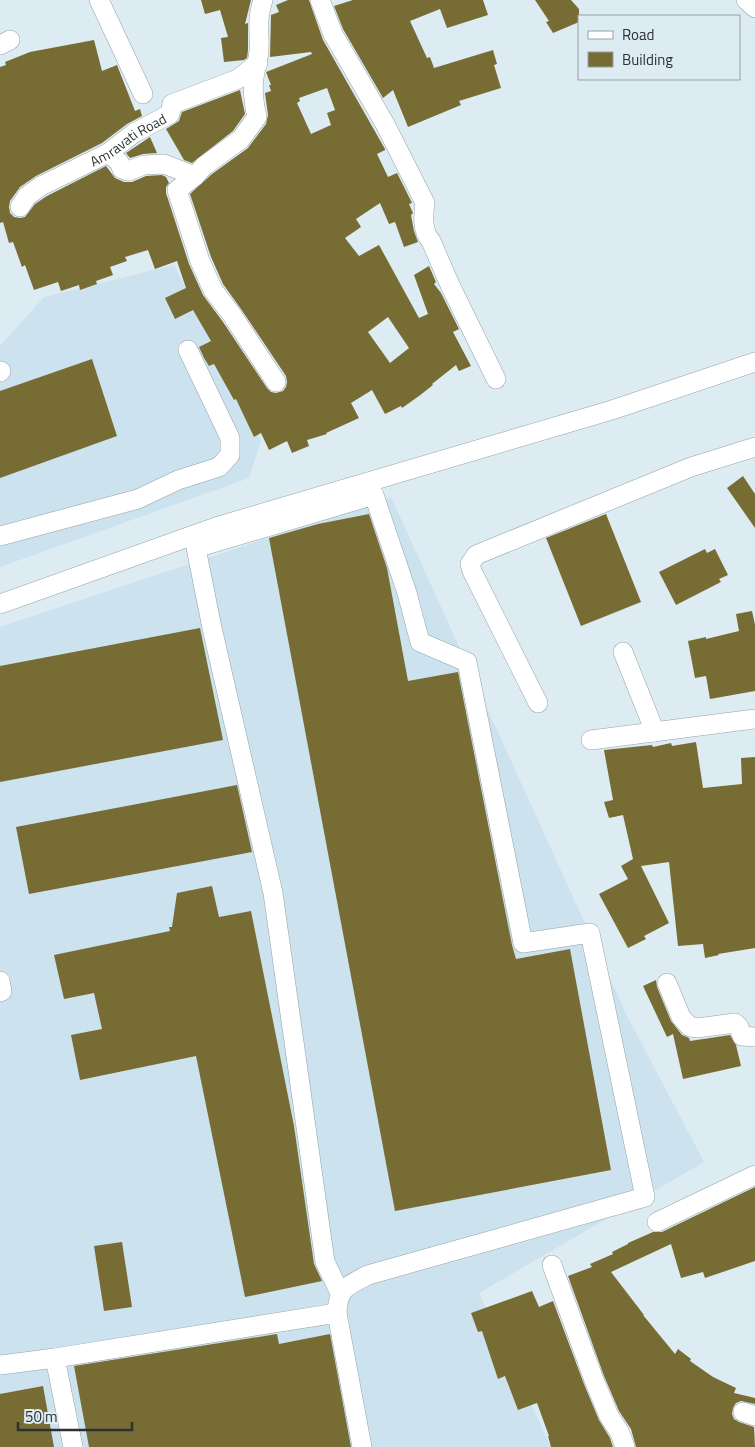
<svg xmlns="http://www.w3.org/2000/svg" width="755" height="1447" viewBox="0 0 755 1447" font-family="'Titillium Web',sans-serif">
	<rect width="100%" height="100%" fill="#ddebf2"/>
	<g fill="#cce2ee">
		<polygon points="174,265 261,441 249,478 0,567 0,346 44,297"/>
		<polygon points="391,497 627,1016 704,1162 479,1293 551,1447 0,1447 0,627"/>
	</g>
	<g fill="#776c33" fill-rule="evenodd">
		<polygon points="201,0 251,0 245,24 248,23 248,50 247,58 244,60 224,62 221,38 228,37 220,10 205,14"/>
		<path d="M 288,0 L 309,0 L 323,40 L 385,149 L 385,150 L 377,154 L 388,177 L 397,173 L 412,203 L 409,204 L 413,213 L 411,215 L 414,231 L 418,242 L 404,247 L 395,222 L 389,224 L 380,203 L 356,219 L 361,227 L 345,238 L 359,256 L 379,245 L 419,318 L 428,314 L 414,275 L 429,266 L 436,282 L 434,284 L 441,293 L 459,329 L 453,332 L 471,366 L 459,371 L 456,365 L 432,384 L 433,385 L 419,396 L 402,408 L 401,406 L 385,414 L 372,390 L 351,403 L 359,418 L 326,433 L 327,434 L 307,440 L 309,446 L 292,453 L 287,441 L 269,450 L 261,433 L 254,437 L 236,399 L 234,400 L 214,364 L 209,366 L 204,358 L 199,347 L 211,341 L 193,310 L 175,319 L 165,298 L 186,288 L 177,261 L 155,269 L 148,250 L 125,257 L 127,261 L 110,267 L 113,275 L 96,281 L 97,284 L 80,290 L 79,285 L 61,291 L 58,282 L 34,290 L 25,265 L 22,267 L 13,242 L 9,243 L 3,222 L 0,223 L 0,67 L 6,65 L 5,62 L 30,52 L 94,40 L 102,71 L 117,65 L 135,111 L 140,109 L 142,116 L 127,124 L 102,143 L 36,176 L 20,187 L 10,201 L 9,207 L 10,213 L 14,217 L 20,218 L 25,217 L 35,204 L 47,196 L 106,166 L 115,178 L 124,182 L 132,182 L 146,176 L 162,175 L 166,177 L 169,183 L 166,187 L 166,193 L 189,264 L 203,295 L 223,322 L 267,388 L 271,392 L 276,393 L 283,391 L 286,387 L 287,382 L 286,376 L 241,309 L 223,284 L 211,257 L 190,194 L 212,174 L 248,148 L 266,124 L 268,115 L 265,93 L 271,91 L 269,85 L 271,85 L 266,72 L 312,54 L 311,52 L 270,57 L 271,15 L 279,12 L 276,5 ZM 327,88 L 335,110 L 327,113 L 331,125 L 311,134 L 297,103 L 300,101 L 299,98 ZM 388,317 L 409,348 L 390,363 L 368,332 Z"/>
		<polygon points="353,0 483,0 488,15 447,28 440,9 410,21 427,58 430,57 434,68 493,50 497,64 494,65 501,88 459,101 461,105 408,127 393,90 383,98 343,29 334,6"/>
		<polygon points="535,0 571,0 579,9 579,22 553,33 546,22 549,21"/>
		<polygon points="240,90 245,114 233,131 192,163 184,160 166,129 179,121 182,112"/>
		<polygon points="150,137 157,153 143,154 130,158 126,153"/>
		<polygon points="92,359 117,436 0,478 0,391"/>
		<polygon points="743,476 755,494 755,528 727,488"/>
		<polygon points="369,514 387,568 408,681 458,672 512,945 516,959 570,949 611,1170 395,1211 269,538 318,524"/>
		<polygon points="606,514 641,602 581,626 546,538"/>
		<polygon points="705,549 707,553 715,549 728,575 719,579 721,582 676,605 659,572"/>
		<polygon points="752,611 755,625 755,691 710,699 706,676 695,678 688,641 706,637 706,639 739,631 736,614"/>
		<polygon points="200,628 223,740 0,782 0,666"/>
		<polygon points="696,742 703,788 742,784 741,758 755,757 755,948 718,954 719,955 705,958 703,944 678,946 669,862 641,866 669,923 644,936 646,939 628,948 599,894 628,879 621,866 633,859 623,815 609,818 604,802 613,800 604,750 652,745 653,747 671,743 672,746"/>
		<polygon points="237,785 252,852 29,894 16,827"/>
		<polygon points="212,886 219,917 251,911 294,1126 314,1264 322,1281 245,1297 196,1056 80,1080 71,1035 102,1029 94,993 64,999 54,955 170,931 169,927 172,927 177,893"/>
		<polygon points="656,980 657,987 671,1021 682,1035 689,1038 690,1041 730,1035 736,1045 741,1066 683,1079 673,1034 667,1037 643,986"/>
		<polygon points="755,1187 755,1261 705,1278 703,1272 681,1278 671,1244 611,1272 644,1315 643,1315 675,1354 678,1349 691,1359 690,1361 713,1377 736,1388 734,1393 755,1398 755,1404 741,1401 736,1403 733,1408 732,1414 734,1419 739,1422 754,1427 755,1447 636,1447 631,1429 619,1411 604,1376 568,1276 592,1267 590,1264 613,1254 612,1252 628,1244 628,1243 653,1232 662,1232"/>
		<polygon points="122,1242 132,1307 104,1311 94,1246"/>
		<polygon points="532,1291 539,1307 553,1301 584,1384 599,1420 610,1438 613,1447 551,1447 548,1436 549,1436 537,1403 518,1410 505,1376 498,1379 482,1331 478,1332 471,1313"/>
		<polygon points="277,1334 279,1344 330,1334 351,1447 89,1447 74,1366"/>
		<polygon points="43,1386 54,1447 0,1447 0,1394"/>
	</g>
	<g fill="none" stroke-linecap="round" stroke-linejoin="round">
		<g stroke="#94a2a9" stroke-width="20">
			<g id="minor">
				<polyline points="99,0 143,94"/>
				<path d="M 263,0 C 256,21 260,30 259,51 C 258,61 255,69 254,78 C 252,92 254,104 257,117 L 241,139 L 204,166 L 195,176 L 177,190 L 200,261 L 213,290 L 232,315 L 276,382"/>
				<path d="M 320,0 L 333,34 L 385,124 L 425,203 C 423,216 422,231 431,241 L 450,285 L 496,379"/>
				<polyline points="746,0 755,8"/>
				<polyline points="0,45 10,40"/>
				<polyline points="108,153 119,162 122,169 128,171 144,165 164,164 195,176"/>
				<path id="s1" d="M 20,207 L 27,196 L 41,186 L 108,153 L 134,133 L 170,114 L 172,104 L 238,79 L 258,63"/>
				<polyline points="0,372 1,371"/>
				<polyline points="0,536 138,499 178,480 219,467 230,455 230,438 188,350"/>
				<polyline points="0,604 219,526 612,410 755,362"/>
				<polyline points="623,652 655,732"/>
				<polyline points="538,703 472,571 470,564 476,555 691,467 755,447"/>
				<polyline points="591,740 755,719"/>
				<polyline points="0,981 2,991 0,992"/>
				<polyline points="667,983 681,1017 690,1027 697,1028 735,1023 739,1027 742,1036 755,1037"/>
				<polyline points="657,1222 755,1175"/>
				<polyline points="552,1265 594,1380 609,1416 620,1433 625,1447"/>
				<path d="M 340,1293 L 325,1262 L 273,893 L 212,628 L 196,548 L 374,495 L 407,593 L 420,642 L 467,662 L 523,943 L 590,933 L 645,1197 L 368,1275 C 347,1286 338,1288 337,1313 L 362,1447"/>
				<polyline points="55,1358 73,1447"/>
				<polyline points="0,1365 55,1358 337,1313"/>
				<polyline points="743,1412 755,1416"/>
			</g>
		</g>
		<use href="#minor" stroke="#fff" stroke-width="19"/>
	</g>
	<g text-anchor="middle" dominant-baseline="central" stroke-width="5" stroke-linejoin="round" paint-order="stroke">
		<g font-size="14" fill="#2c3234" stroke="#ddebf2">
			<text stroke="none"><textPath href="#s1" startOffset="129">Amravati Road</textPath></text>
		</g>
	</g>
	<rect x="578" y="15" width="162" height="65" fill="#ddebf2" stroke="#96a1a6"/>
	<rect x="588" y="31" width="25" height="8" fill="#ffffff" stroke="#96a1a6"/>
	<text x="622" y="40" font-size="15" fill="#2c3234">Road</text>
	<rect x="588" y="52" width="25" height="15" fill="#776c33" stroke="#96a1a6"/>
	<text x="622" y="65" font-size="15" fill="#2c3234">Building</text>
	<path d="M18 1422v8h114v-8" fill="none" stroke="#2c3234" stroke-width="2.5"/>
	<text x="25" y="1422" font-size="15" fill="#2c3234" stroke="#ddebf2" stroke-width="4" paint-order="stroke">50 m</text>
</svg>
